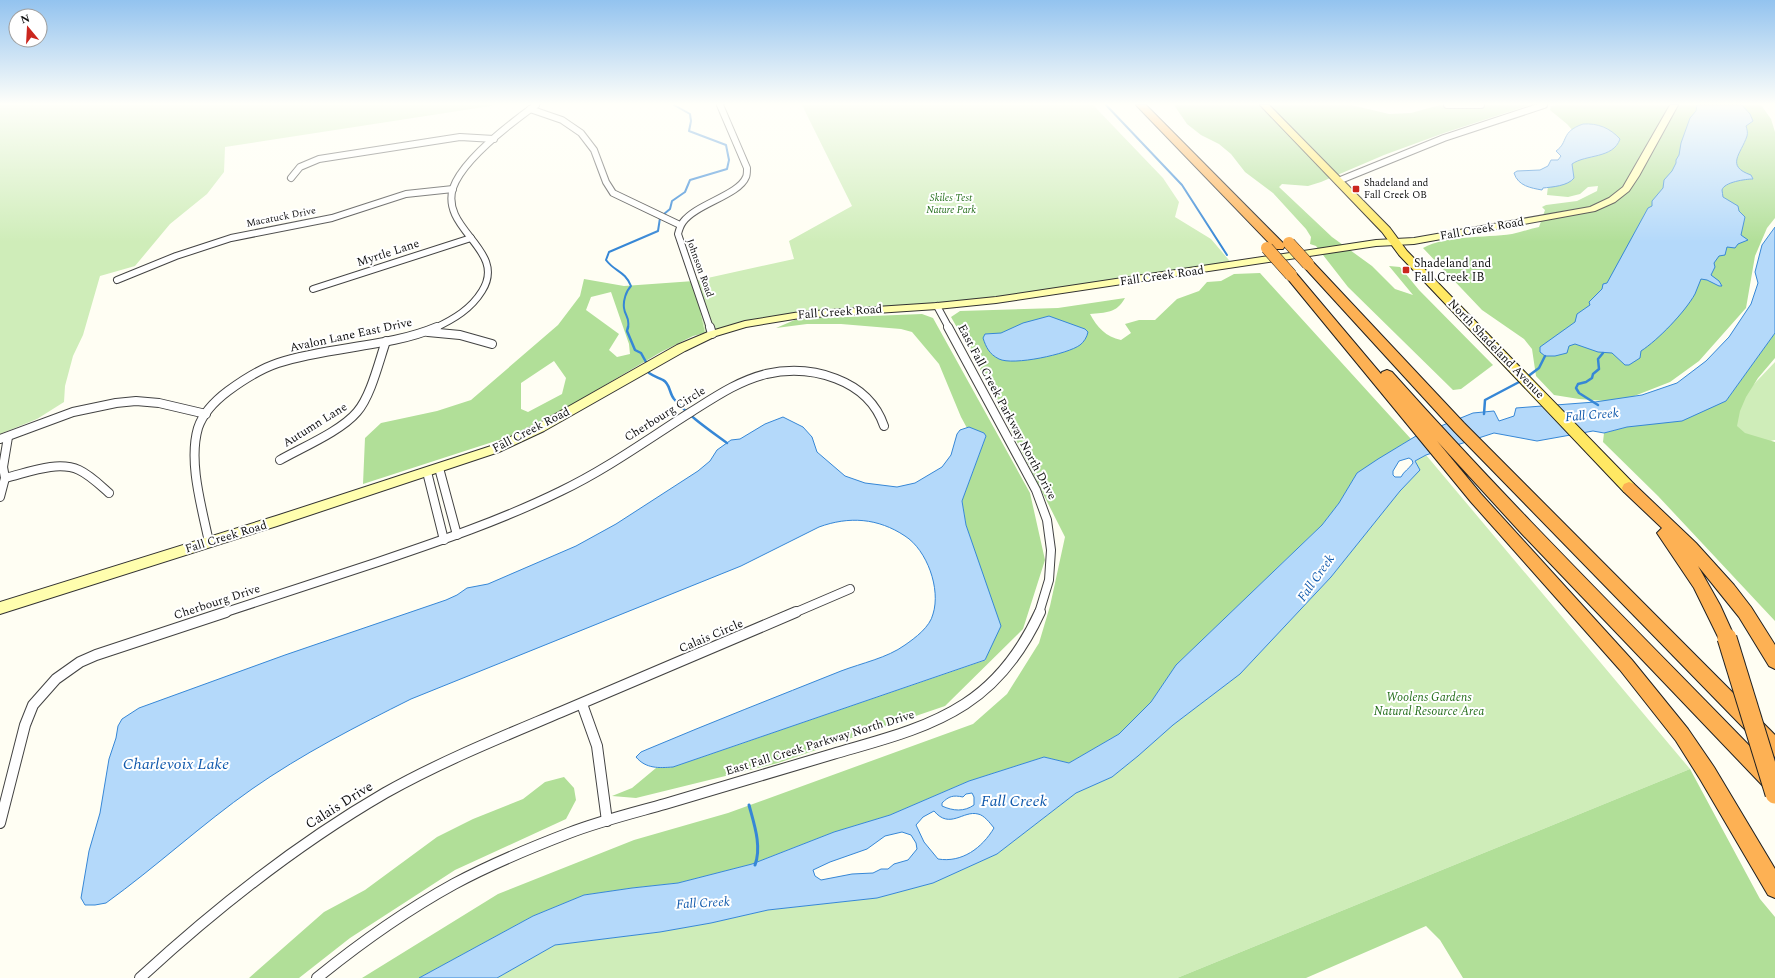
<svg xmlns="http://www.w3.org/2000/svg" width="1775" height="978" viewBox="0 0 1775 978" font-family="Spectral,serif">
	<rect width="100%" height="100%" fill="#fffef3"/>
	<g fill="#cfedb9">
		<polygon points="0,105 497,105 225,147 224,172 207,194 170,224 135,266 100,276 83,335 73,356 65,386 64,402 37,419 0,434"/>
		<polygon points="802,105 1093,105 1163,178 1179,202 1175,217 1211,239 1234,266 937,306 763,320 706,337 694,281 794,259 789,241 852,206"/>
		<polygon points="1775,362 1775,440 1743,447 1714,426"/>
		<polygon points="1426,455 1690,769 1177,978 497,978 555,945 660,932 711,923 768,910 877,898 933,883 997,854 1076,793 1112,777 1138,756 1173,725 1240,674 1331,577 1400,491 1415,475 1415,461"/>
	</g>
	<g fill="#b1df98" fill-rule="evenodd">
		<polygon points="1174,105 1351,105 1389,114 1411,113 1440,105 1530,105 1444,133 1384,155 1321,182 1308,186 1282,184 1279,187 1332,237 1372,266 1395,289 1413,295 1389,266 1400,267 1419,290 1493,365 1461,389 1453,390 1348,287 1316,246 1310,244 1311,237 1306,229 1273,193 1245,172 1231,154 1219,144 1201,135 1187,124"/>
		<path d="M 1557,105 L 1761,105 L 1771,119 L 1775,132 L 1775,218 L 1767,228 L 1755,256 L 1746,308 L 1699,361 L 1670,382 L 1619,402 L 1579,399 L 1554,395 L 1536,376 L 1532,349 L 1524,339 L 1482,310 L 1423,248 C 1447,235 1484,238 1512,234 C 1521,232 1530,229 1539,227 L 1545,210 L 1542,207 L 1546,205 L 1577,201 L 1597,191 L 1598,186 L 1588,187 L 1580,194 L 1568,197 L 1547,195 L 1548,186 L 1581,140 L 1567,124 L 1550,110 L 1551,106 Z"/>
		<path d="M 1260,273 L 1411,439 L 1357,473 L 1339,503 L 1322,525 L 1176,665 L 1151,702 L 1119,734 L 1069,763 L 1044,757 L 969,781 L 890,815 L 834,832 L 752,864 L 678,883 L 632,888 L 584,895 L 533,916 L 419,978 L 362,978 L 498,894 L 634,840 L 728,813 L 973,724 L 1007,694 L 1039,643 L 1050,606 L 1065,537 L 975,359 L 951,317 L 960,311 L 1058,308 L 1125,298 C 1116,314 1106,312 1090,314 C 1097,327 1106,337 1121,340 L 1131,333 L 1125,324 L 1139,320 L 1155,320 L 1177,299 L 1199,291 L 1207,282 L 1221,281 L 1234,274 Z"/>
		<path d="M 584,279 L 624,286 L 694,281 L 705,333 L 693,336 L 661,352 L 561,411 L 508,437 L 363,484 L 365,438 L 381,423 L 437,411 L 471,400 L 558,325 L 580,296 ZM 611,292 L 629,344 L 630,354 L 617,357 L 609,350 L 619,334 L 586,310 L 591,297 ZM 554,361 L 566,378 L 562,394 L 528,412 L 521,409 L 521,383 Z"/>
		<polygon points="922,314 933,318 1030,493 1045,560 1023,629 945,706 778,763 636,798 612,796 632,788 656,768 673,767 986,660 976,556 966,525 962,501 986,436 984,433 967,428 961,417 939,364 912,332 901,329 841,324 807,324 776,328 797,319"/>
		<polygon points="1775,333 1775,358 1758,378 1746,397 1740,411 1737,426 1745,433 1775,442 1775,621 1658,496 1603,442 1604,433 1726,401"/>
		<polygon points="1690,769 1760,899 1775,917 1775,978 1463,978 1440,940 1426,926 1306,978 1177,978"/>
		<polygon points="564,777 574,788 576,800 566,819 455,870 350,938 299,978 249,978 324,912 365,890 437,837 473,819 523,799 545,782"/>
	</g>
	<g fill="#b4d9fa" stroke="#3687d6" fill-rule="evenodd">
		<path d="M 1697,105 L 1742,105 L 1750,114 L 1753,121 L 1746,126 C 1747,129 1748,133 1747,136 C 1741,154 1725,166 1751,175 L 1753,179 C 1746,179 1724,182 1722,190 C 1722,192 1723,195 1723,197 L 1738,206 L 1739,211 L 1745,217 L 1741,235 L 1748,240 L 1738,244 L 1735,248 L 1727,247 L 1725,255 L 1719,256 L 1714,263 L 1715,267 L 1711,275 L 1719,281 L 1722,286 L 1719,286 L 1707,280 L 1701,279 C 1699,284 1697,289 1695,294 C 1685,312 1658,340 1641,351 L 1640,358 L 1629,365 L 1625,365 L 1612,353 L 1598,352 L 1575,344 L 1569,346 L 1567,353 L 1555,356 L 1545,356 L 1540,352 L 1540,347 L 1575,322 L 1577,314 L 1590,305 L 1589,302 L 1602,289 L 1603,284 L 1607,283 L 1648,208 L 1652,206 L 1652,201 L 1663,188 L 1664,180 L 1672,171 L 1676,163 L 1676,160 L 1679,155 L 1681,143 L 1690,118 L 1696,111 Z"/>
		<path d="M 1583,124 C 1598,123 1610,128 1620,139 C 1613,159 1586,154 1572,164 L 1574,178 C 1568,186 1552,187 1543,188 L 1542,190 C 1531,188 1518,186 1514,173 L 1517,171 L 1540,170 L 1548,166 L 1551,160 L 1558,160 L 1561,156 L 1556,151 C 1569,142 1560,132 1583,124 Z"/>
		<path d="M 1775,227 L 1775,333 L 1726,401 L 1682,421 L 1627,427 L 1604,433 L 1593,431 L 1537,441 L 1494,433 L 1426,455 L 1415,461 L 1420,470 L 1400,491 L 1331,577 L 1240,674 L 1173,725 L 1138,756 L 1112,777 L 1076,793 L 997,854 L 933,883 L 877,898 L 768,910 L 711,923 L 660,932 L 555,945 L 497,978 L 419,978 L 533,916 L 584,895 L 632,888 L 678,883 L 752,864 L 834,832 L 890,815 L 969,781 L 1044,757 L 1069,763 L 1119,734 L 1151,702 L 1176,665 L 1322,525 L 1339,503 L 1357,473 L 1378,459 L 1416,436 L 1473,413 L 1494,411 L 1499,421 L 1514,416 L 1516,408 L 1595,402 L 1642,395 L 1677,383 L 1706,361 L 1729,337 L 1751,304 L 1758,283 L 1755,272 L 1762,245 ZM 1409,458 L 1412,460 L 1413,463 C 1409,469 1404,471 1401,477 L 1395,477 L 1393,475 L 1393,471 L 1399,461 ZM 972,793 L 974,797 L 974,805 C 964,812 953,811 942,806 L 942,803 C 949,796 953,795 963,797 L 966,794 ZM 934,811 C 950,830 963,810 978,814 C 984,815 990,823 994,828 C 982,848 962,863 938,859 L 924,842 L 916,825 L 923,817 ZM 902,832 L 911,835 L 916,843 L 917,849 L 908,860 L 894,864 L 888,869 L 881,869 L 873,873 L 852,874 L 821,880 L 815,876 L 813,870 L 830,862 L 867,849 L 885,836 Z"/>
		<path d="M 1049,316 L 1085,329 L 1088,332 C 1087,337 1084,342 1080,345 C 1068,354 1013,366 999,359 C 989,354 986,347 983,338 L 985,334 L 1001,333 L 1023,323 Z"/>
		<path d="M 783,417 L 803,427 L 812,437 L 817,452 L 845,476 L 865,483 L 897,487 L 915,483 L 942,467 L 951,455 L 957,434 L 960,430 L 969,427 L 984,433 L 986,436 L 962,501 L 966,525 L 1001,626 L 985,660 L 673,767 C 659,768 646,769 636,757 L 641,752 L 648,749 C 712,722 776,697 841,671 C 862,663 887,658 905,645 C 915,638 930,627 933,614 C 941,589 927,550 905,536 C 878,518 849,516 819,527 L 741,566 L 411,699 C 357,726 302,754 252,789 C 202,824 156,867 106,903 L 95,905 L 85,905 L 81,898 L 89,851 L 100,813 L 109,759 L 116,738 L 118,726 L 122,719 L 139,708 L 285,655 L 446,600 L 457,595 L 467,588 L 488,584 L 576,546 L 616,524 L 698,471 L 710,461 L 717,450 L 731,440 L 740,439 L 765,424 Z"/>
	</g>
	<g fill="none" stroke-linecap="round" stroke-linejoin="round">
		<g stroke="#3687d6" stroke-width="2">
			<polyline points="1106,105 1182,185 1227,255"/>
			<polyline points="664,214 670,209 672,201 685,192 690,180 727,169 729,160 726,145 689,131 691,121 690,114 674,105"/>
			<path d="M 628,328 C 630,316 625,317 624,308 C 623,301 626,291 631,286 C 625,271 615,272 606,260 L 609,252 L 658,231 L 660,218"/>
		</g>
		<g stroke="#3687d6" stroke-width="2.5">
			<polyline points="628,327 627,331 635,350 641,353 646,362"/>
			<path d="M 649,373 C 655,377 657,377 663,380 C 670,383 669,393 674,399 C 689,416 708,429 727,443"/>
			<polyline points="1527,377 1539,368 1545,356"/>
			<polyline points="1598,405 1579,393 1576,388 1578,384 1586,382 1592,378 1593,374 1599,369 1598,359 1603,353"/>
			<polyline points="1484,414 1485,400 1521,381"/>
		</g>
		<path stroke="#3687d6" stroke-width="3" d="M 749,805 C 754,824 762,846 755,865"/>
		<g stroke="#434343" stroke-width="8">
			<g id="street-far2">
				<polyline points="1447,105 1481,105"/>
				<polyline points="530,109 562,120 581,133 594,150 606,182 613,193 680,225"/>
				<polyline points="291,178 300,167 319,159 460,137 494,139"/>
				<polyline points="1338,181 1444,138 1544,105"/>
				<polyline points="117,280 176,256 231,238 332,218 406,194 453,189"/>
				<polyline points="313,289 471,238"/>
				<polyline points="937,306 949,328"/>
				<path d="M 435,328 C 454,319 471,309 482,291 C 508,250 440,230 453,188 C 463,159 511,123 536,105"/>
				<path d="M 710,328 L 678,234 C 679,230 680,226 683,222 C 696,204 739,195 746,177 C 747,175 747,171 747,168 L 720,105"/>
			</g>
		</g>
		<g stroke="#434343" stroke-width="10">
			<g id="street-far1">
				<polyline points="710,327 712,334"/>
				<polyline points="948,327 1036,490 1047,520 1051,550 1049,580 1039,613"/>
				<polyline points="428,332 460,335 492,344"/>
				<polyline points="0,439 73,412 116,403 136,401 159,403 206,414"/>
				<path d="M 280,460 C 303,447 341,431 357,412 C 371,396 379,361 386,341"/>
				<polyline points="439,468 457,535"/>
				<polyline points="0,469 3,467 8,437"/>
				<polyline points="427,472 444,540"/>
				<path d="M 5,478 C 27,473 57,460 79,470 C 90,475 100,485 109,493"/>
				<polyline points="0,497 5,478 3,467"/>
				<path d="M 209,542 C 202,508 188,462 198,428 C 203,413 216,400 228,391 C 243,380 260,369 278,363 C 330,346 387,348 437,327"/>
				<path d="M 223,613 C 275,596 326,579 378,562 C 440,541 502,520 561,491 C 607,469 648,439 691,412 C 715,397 738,381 766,374 C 811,364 868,379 884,426"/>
				<polyline points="794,613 850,589"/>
			</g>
		</g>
		<g stroke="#434343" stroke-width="12">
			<g id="street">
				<polyline points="582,704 597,746 607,821"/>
				<polyline points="0,823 25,725 33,705 56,679 80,662 96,655 226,612"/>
				<path d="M 140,978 C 215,909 297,844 385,793 C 442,761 502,737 561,712 C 640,678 718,645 796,612"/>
				<path d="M 317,978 C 360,943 405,911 454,884 C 491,864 530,848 569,833 C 600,821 633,813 665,804 C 721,787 777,771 833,754 C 877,741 925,730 965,704 C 999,682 1023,649 1040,612"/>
			</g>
		</g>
		<g stroke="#323232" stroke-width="2">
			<polygon id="secondary" points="1670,105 1678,105 1639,176 1629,191 1615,202 1595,211 1414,244 1376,246 996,303 937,309 800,318 746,327 716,336 685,351 544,431 499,452 277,526 0,614 0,602 276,516 491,446 536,425 677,345 708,332 745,321 800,312 937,303 996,297 1376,240 1414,238 1590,207 1609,198 1623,187"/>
		</g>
		<g stroke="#212121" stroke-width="2">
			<polygon id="primary" points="1260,105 1269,105 1390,228 1407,251 1634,484 1635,488 1634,492 1629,493 1624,492 1399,255 1382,232"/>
		</g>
		<g stroke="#212121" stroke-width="2">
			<g id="highway">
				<polygon points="1136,105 1146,105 1283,243 1285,246 1283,249 1275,249"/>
				<polygon points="1308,260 1312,261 1464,423 1775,735 1775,757 1769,754 1454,431 1304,267 1302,264 1304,261"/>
				<path d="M 1291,271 L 1295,272 L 1381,374 L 1382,372 L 1387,370 L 1392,372 C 1515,510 1646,639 1775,772 L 1775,787 L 1770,789 L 1763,786 L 1522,534 L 1437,441 L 1481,494 L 1632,660 L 1688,729 L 1714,767 L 1775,869 L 1775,898 L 1768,895 L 1700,779 L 1676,741 L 1646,703 L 1620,670 L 1471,502 L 1287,278 L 1285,275 L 1287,272 Z"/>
				<polygon points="1629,482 1634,484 1696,543 1734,585 1751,607 1775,645 1775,669 1769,666 1739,617 1698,566 1720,605 1735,638 1733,643 1727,645 1721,643 1694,588 1657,533 1662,528 1624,492 1622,488 1624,484"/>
			</g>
		</g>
		<use href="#street-far2" stroke="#fff" stroke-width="6"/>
		<use href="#street-far1" stroke="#fff" stroke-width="8"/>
		<use href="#street" stroke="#fff" stroke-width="10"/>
		<use href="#secondary" fill="#fffeae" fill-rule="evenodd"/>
		<use href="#primary" fill="#ffe863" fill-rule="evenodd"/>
		<use href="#highway" fill="#fdb154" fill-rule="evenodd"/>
		<g stroke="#212121" stroke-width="13" stroke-linecap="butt">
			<g id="highway-bridge-far1">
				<polyline points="1289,243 1308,264"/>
				<polyline points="1267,248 1291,275"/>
			</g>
		</g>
		<g stroke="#212121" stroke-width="21" stroke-linecap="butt">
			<polyline id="highway-bridge" points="1727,638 1775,794"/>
		</g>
		<use href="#highway-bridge-far1" stroke="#fdb154" stroke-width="12"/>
		<use href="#highway-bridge" stroke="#fdb154" stroke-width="19"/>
	</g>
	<linearGradient id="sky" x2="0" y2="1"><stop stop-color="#93c3ef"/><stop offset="0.43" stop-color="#fffffa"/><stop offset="1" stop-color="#fffffa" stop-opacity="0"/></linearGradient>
	<rect width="1775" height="242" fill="url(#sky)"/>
	<g fill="#cb261e" stroke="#fff" stroke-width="1.5">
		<rect x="1352" y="185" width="8" height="8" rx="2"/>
		<rect x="1402" y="266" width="8" height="8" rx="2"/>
	</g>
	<g text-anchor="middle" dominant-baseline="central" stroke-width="4" stroke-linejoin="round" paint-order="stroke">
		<g font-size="10" fill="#101010" stroke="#fff" text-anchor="start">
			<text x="1364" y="183">Shadeland and<tspan x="1364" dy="12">Fall Creek OB</tspan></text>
		</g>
		<g font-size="10" font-style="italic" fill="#246e1b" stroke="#fff">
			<text x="951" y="198">Skiles Test<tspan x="951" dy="12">Nature Park</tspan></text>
		</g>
		<g font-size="10" fill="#101010" stroke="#fff">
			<text transform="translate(281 217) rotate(-11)">Macatuck Drive</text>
			<text transform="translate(700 268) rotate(70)">Johnson Road</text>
		</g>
		<g font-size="12" fill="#101010" stroke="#fff">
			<text transform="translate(1482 229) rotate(-10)">Fall Creek Road</text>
			<text transform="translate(388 253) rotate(-18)">Myrtle Lane</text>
			<text transform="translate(1162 276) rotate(-8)">Fall Creek Road</text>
			<text transform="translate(840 312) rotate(-4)">Fall Creek Road</text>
			<text transform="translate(351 335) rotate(-12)">Avalon Lane East Drive</text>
			<text transform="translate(1496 349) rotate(46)">North Shadeland Avenue</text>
			<text transform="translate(1007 412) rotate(62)">East Fall Creek Parkway North Drive</text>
			<text transform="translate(665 414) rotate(-32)">Cherbourg Circle</text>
			<text transform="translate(315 425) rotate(-32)">Autumn Lane</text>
			<text transform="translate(531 430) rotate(-27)">Fall Creek Road</text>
			<text transform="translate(226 537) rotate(-17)">Fall Creek Road</text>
			<text transform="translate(217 602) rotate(-18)">Cherbourg Drive</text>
			<text transform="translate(711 636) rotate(-23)">Calais Circle</text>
			<text transform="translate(820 743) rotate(-17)">East Fall Creek Parkway North Drive</text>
		</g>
		<g font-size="12" fill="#101010" stroke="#fff" text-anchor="start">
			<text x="1414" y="263">Shadeland and<tspan x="1414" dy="14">Fall Creek IB</tspan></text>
		</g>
		<g font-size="12" font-style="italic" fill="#246e1b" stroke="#fff">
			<text x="1429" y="697">Woolens Gardens<tspan x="1429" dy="14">Natural Resource Area</tspan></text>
		</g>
		<g font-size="13" font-style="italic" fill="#1059ac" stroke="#fff">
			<text transform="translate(1592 415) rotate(-5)">Fall Creek</text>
			<text transform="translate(1316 578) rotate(-55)">Fall Creek</text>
			<text transform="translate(703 903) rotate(-3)">Fall Creek</text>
		</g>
		<g font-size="14" fill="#101010" stroke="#fff">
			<text transform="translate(339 805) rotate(-32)">Calais Drive</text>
		</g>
		<g font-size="16" font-style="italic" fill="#1059ac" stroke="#fff">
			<text x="176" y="764">Charlevoix Lake</text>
			<text x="1014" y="801">Fall Creek</text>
		</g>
	</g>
	<g transform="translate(28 28) rotate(342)"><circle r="19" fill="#ffffff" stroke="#9f9f9f"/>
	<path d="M0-3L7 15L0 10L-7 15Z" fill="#cb261e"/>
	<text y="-6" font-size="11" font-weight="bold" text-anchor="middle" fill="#101010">N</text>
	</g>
</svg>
